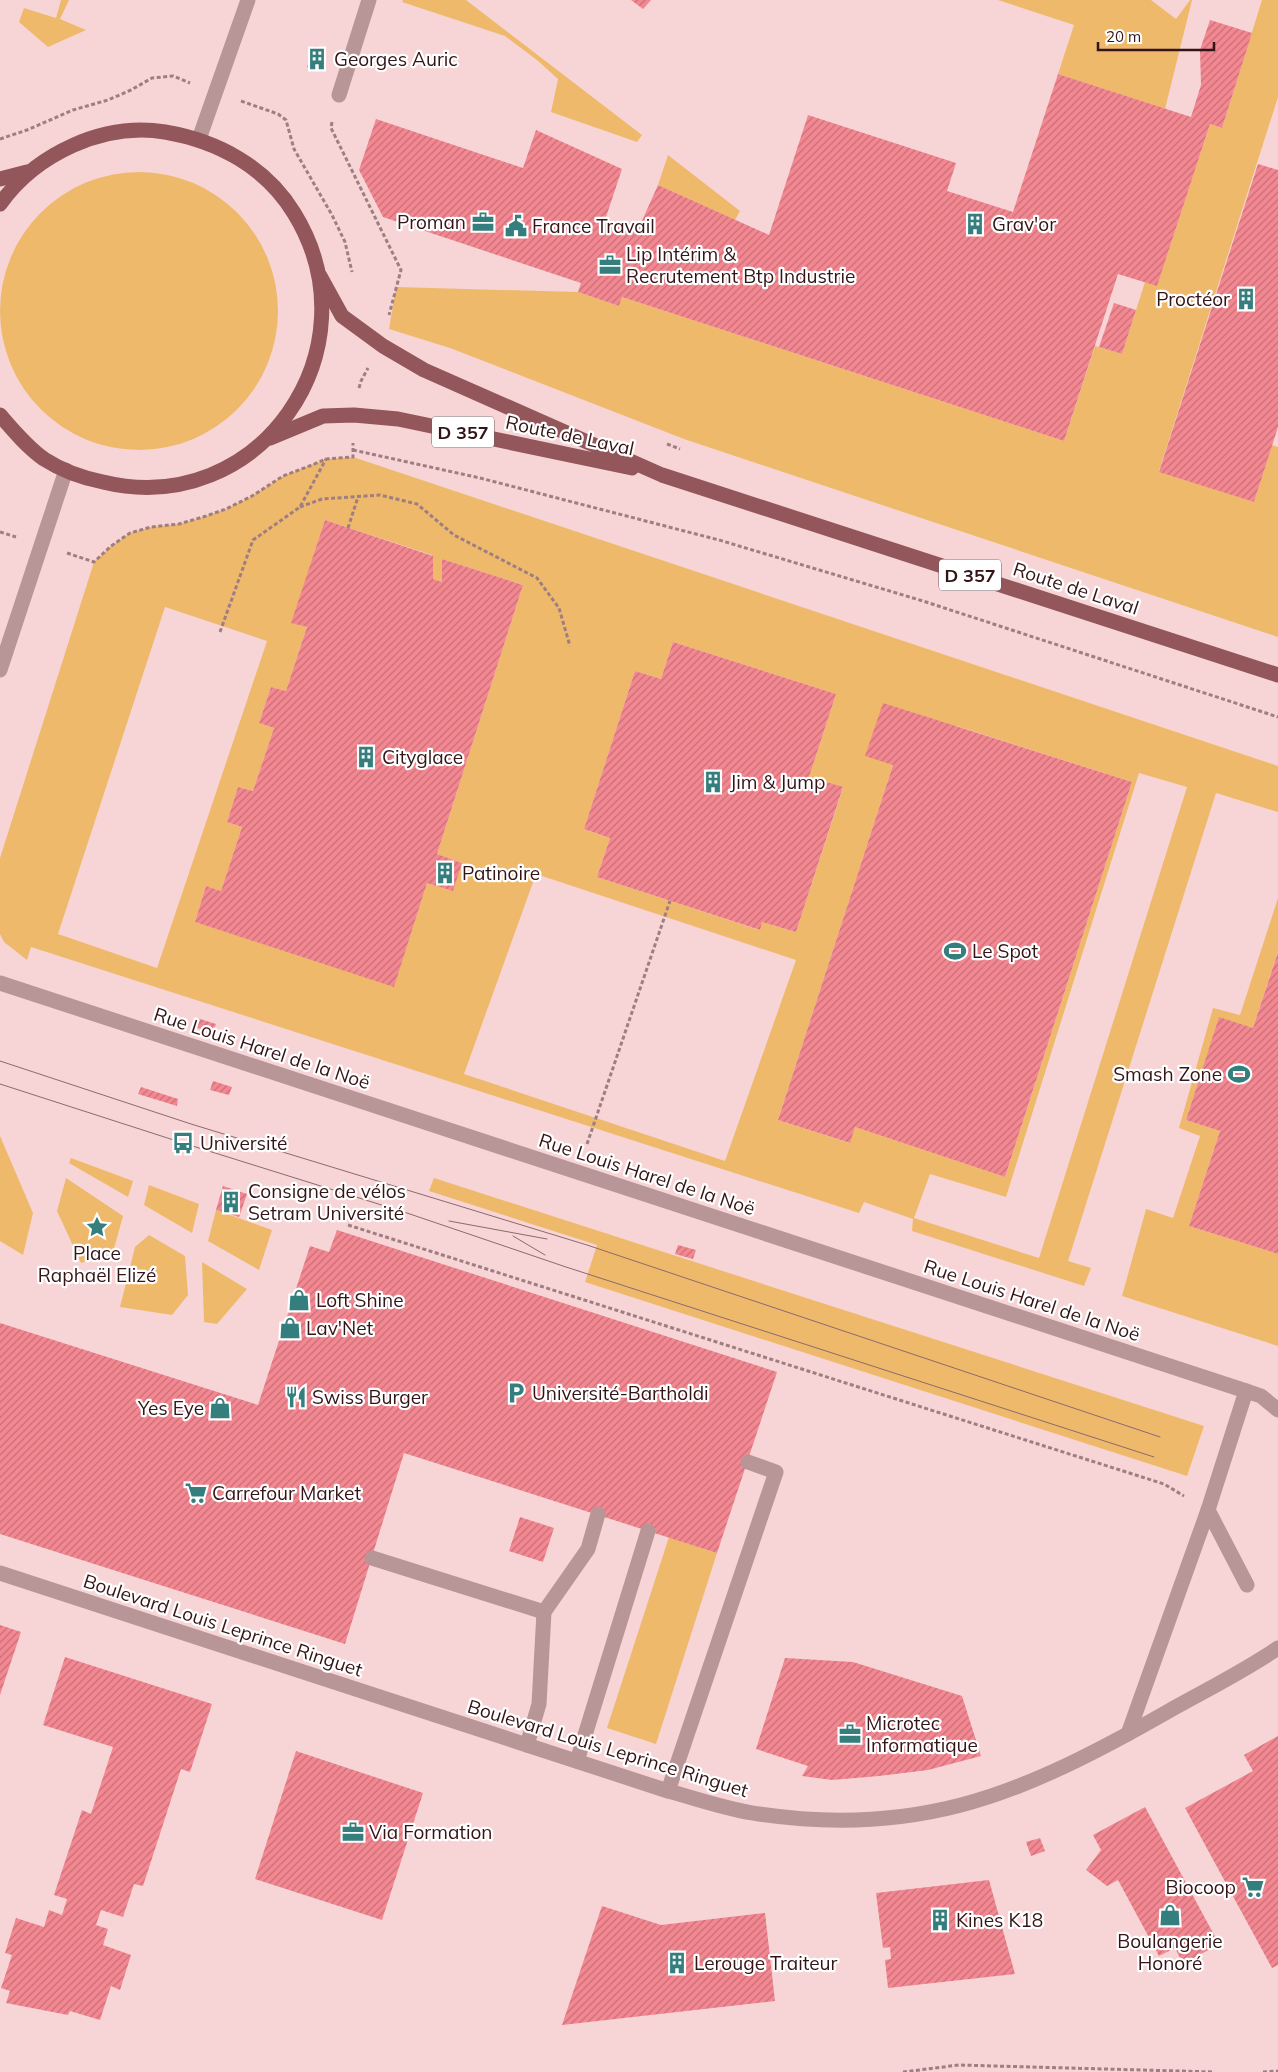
<svg xmlns="http://www.w3.org/2000/svg" width="1278" height="2072" viewBox="0 0 1278 2072" font-family="Mulish,sans-serif">
	<defs>
		<pattern id="building-hatch" width="6" height="6" patternUnits="userSpaceOnUse" patternTransform="scale(1.25)"><rect width="6" height="6" fill="#f48892"/><path d="M-1 1l2-2M0 6l6-6M5 7l2-2" fill="none" stroke="#c66e76"/></pattern>
	</defs>
	<rect width="100%" height="100%" fill="#f7d5d6"/>
	<g fill="#efb96c" fill-rule="evenodd">
		<polygon points="61,0 69,0 60,19 86,30 48,47 19,22 24,8 56,18"/>
		<polygon points="403,0 466,0 642,135 637,142 551,112 558,79 537,60 505,36 402,2"/>
		<polygon points="998,0 1151,0 1176,19 1190,0 1192,0 1165,109 1058,74 1074,25"/>
		<polygon points="1262,0 1278,0 1278,97 1159,471 1254,502 1272,445 1278,447 1278,637 684,439 450,348 389,329 396,287 578,292 619,306 622,297 1064,441 1095,346 1122,354 1145,282 1157,285 1210,124 1222,128"/>
		<polygon points="668,155 740,211 735,220 658,185"/>
		<circle cx="139" cy="311" r="139"/>
		<path d="M 353,457 L 1278,766 L 1278,812 L 1216,793 L 1068,1261 L 1091,1268 L 1084,1286 L 912,1231 L 913,1219 L 864,1202 L 859,1213 L 31,947 L 27,960 L 4,942 L 0,934 L 0,858 L 94,562 L 111,546 L 130,533 L 151,527 L 179,524 L 203,517 L 226,509 L 252,496 L 283,476 L 326,459 ZM 325,520 L 432,555 L 433,579 L 442,582 L 442,559 L 523,585 L 437,854 L 462,863 L 427,883 L 394,986 L 195,922 L 206,886 L 221,891 L 242,827 L 227,822 L 238,787 L 253,791 L 274,728 L 259,723 L 271,687 L 286,691 L 307,627 L 292,622 ZM 165,607 L 267,641 L 157,968 L 58,934 ZM 673,642 L 836,694 L 809,777 L 843,788 L 796,932 L 762,922 L 759,930 L 597,877 L 610,838 L 584,829 L 635,671 L 661,679 ZM 957,726 L 1132,782 L 1005,1177 L 855,1127 L 849,1143 L 778,1120 L 893,765 ZM 1139,773 L 1187,787 L 1039,1258 L 914,1218 L 930,1174 L 1006,1197 ZM 536,874 L 796,960 L 725,1161 L 464,1074 Z"/>
		<polygon points="1278,898 1278,951 1253,1028 1219,1018 1186,1120 1220,1131 1189,1226 1278,1254 1278,1346 1122,1296 1146,1209 1173,1218 1200,1136 1179,1128 1213,1008 1240,1015"/>
		<polygon points="0,1136 33,1213 23,1255 0,1241"/>
		<polygon points="71,1158 133,1181 128,1197 69,1163"/>
		<polygon points="66,1178 123,1216 113,1252 81,1263 57,1211"/>
		<polygon points="434,1178 1204,1426 1187,1476 585,1282 597,1245 429,1191"/>
		<polygon points="149,1185 199,1204 192,1233 144,1205"/>
		<polygon points="216,1210 272,1230 259,1270 208,1241"/>
		<polygon points="149,1235 185,1256 188,1295 172,1315 120,1307 135,1247"/>
		<polygon points="202,1262 247,1289 217,1324 204,1322"/>
		<polygon points="669,1537 717,1553 656,1744 607,1728"/>
	</g>
	<g fill="url(#building-hatch)">
		<polygon points="631,0 651,0 643,9"/>
		<polygon points="1210,20 1252,33 1222,128 1210,124 1157,286 1118,274 1064,441 622,297 619,306 578,292 581,283 383,217 359,170 376,119 523,168 536,130 622,169 605,220 637,232 658,185 769,235 808,115 956,163 947,191 1013,212 1058,74 1191,117 1201,85 1200,50"/>
		<polygon points="315,46 326,50 319,71 307,67"/>
		<polygon points="1258,164 1278,170 1278,427 1254,502 1159,472"/>
		<polygon points="1114,303 1136,310 1122,354 1099,347"/>
		<polygon points="325,520 433,556 433,579 442,582 442,559 523,585 437,854 462,863 453,891 427,883 394,987 195,922 206,886 221,891 242,827 227,822 238,787 253,791 274,728 259,723 271,687 286,691 307,627 291,623"/>
		<polygon points="673,642 836,694 809,777 843,787 796,932 762,922 760,930 597,877 610,838 584,829 635,671 661,679"/>
		<polygon points="883,703 1132,782 1005,1177 855,1127 850,1143 778,1120 893,765 865,756"/>
		<polygon points="1278,952 1278,1254 1189,1226 1220,1131 1186,1120 1219,1017 1253,1028"/>
		<polygon points="197,1018 216,1024 213,1033 194,1027"/>
		<polygon points="213,1081 232,1087 229,1095 210,1090"/>
		<polygon points="141,1087 178,1099 177,1106 138,1094"/>
		<polygon points="223,1186 247,1194 239,1217 216,1210"/>
		<polygon points="337,1230 777,1372 717,1553 404,1453 345,1644 0,1534 0,1323 258,1405 310,1246 329,1252"/>
		<polygon points="678,1245 696,1250 693,1259 675,1254"/>
		<polygon points="520,1517 554,1528 543,1562 509,1551"/>
		<polygon points="0,1625 21,1632 0,1695"/>
		<polygon points="65,1657 212,1704 190,1772 181,1769 143,1886 134,1884 123,1917 101,1910 96,1925 108,1929 103,1945 131,1955 120,1990 111,1986 100,2020 70,2011 68,2015 6,2003 10,1991 1,1988 12,1955 5,1953 16,1918 44,1927 49,1910 62,1915 67,1899 54,1895 82,1810 91,1814 113,1747 43,1725"/>
		<polygon points="785,1658 853,1662 962,1696 981,1756 928,1770 879,1776 832,1780 802,1776 808,1766 756,1749"/>
		<polygon points="1278,1736 1278,1965 1272,1968 1185,1808 1253,1771 1244,1755"/>
		<polygon points="296,1751 423,1793 382,1920 255,1879"/>
		<polygon points="1145,1807 1219,1944 1183,1964 1175,1948 1159,1956 1118,1880 1107,1886 1086,1870 1101,1850 1093,1835"/>
		<polygon points="1040,1838 1045,1851 1031,1856 1026,1842"/>
		<polygon points="989,1880 1015,1974 888,1988 885,1960 891,1959 890,1947 883,1948 876,1893"/>
		<polygon points="602,1906 661,1925 765,1913 775,2001 562,2025"/>
	</g>
	<g fill="none" stroke-linecap="round" stroke-linejoin="round">
		<g stroke="#9e7e80" stroke-width="3" stroke-dasharray="4 2.5" stroke-linecap="butt">
			<polyline points="241,101 278,114 286,120 294,149 332,215 345,242 352,272"/>
			<polyline points="332,122 331,128 401,270 389,315"/>
			<polyline points="0,139 27,130 73,110 108,100 131,90 152,78 173,76 190,83"/>
			<polyline points="359,388 361,381 368,368"/>
			<polyline points="667,444 680,449"/>
			<polyline points="353,450 480,478 719,540 923,601 1278,717"/>
			<polyline points="300,507 322,499 380,495 417,504 454,535 537,578 559,608 570,646"/>
			<polyline points="348,528 358,497"/>
			<polyline points="0,532 16,537"/>
			<polyline points="67,553 94,562 111,546 130,533 151,527 179,524 203,517 226,509 252,496 283,476 312,465 326,459 353,457 353,443"/>
			<polyline points="220,632 253,540 300,507 326,459"/>
			<polyline points="587,1144 670,901"/>
			<polyline points="348,1225 1164,1484 1184,1496"/>
			<polyline points="903,2072 959,2065 1214,2072"/>
			<polyline points="1263,2072 1278,2071"/>
		</g>
		<g stroke="#b89596" stroke-width="15">
			<polyline points="339,95 369,0"/>
			<polyline points="1208,1510 1247,1585"/>
			<polyline points="372,1558 544,1612"/>
			<polyline points="1128,1734 1208,1510 1246,1391"/>
			<polyline points="527,1745 539,1704 544,1612 588,1549 598,1514"/>
			<polyline points="577,1761 648,1531"/>
			<polyline points="668,1791 776,1472 748,1462"/>
		</g>
		<g stroke="#b89596" stroke-width="15">
			<polyline points="199,139 248,0"/>
			<polyline points="0,983 1246,1391 1261,1396 1278,1410"/>
			<path d="M 0,1573 L 668,1791 C 698,1799 728,1810 759,1814 C 826,1824 896,1822 961,1805 C 1031,1787 1104,1748 1167,1712 C 1204,1691 1243,1672 1278,1648"/>
		</g>
		<polyline stroke="#b89596" stroke-width="15" points="0,670 66,470"/>
		<g stroke="#93565b" stroke-width="15">
			<polyline points="0,179 27,172"/>
			<path d="M 0,204 C 36,154 103,122 165,132 C 218,141 266,167 294,213 C 378,349 259,520 103,482 C 83,478 61,470 44,459 C 27,447 13,430 0,415"/>
			<polyline points="320,276 342,316 383,346 424,370 662,475 1278,675"/>
			<polyline points="270,438 323,416 354,415 398,419 632,468"/>
		</g>
		<g stroke="#8a6a6c" stroke-width="1">
			<polyline points="0,1061 191,1124 587,1245 1160,1437"/>
			<polyline points="0,1084 183,1143 404,1212 566,1267 1154,1457"/>
			<polyline points="449,1221 547,1239"/>
			<polyline points="513,1236 545,1255"/>
		</g>
	</g>
	<defs>
		<g id="building-bare" transform="scale(1.725)"><path d="M-4-6H4V6H1V3H-1V6H-4ZM-2.5-4.3h1.7v1.8h-1.7ZM.8-4.3h1.7v1.8H.8ZM-2.5-1h1.7V.8h-1.7ZM.8-1h1.7V.8H.8Z" fill="#357e7e" stroke="#fff" stroke-width="2.5" paint-order="stroke"/></g>
		<g id="office-bare" transform="scale(1.725)"><path d="M-6-3h4V-5.5h4V-3h4V5H-6ZM-1-4.5V-3h2v-1.5ZM-6 0V1H6V0Z" fill="#357e7e" stroke="#fff" stroke-width="2.5" paint-order="stroke"/></g>
		<g id="civic-bare" transform="scale(1.725)"><path d="M-.6-6.5H3V-4.5H.6V-3L4-1V1h2V6H-6V1h2V-1L-.6-3ZM-1.2 2.5V6h2.4V2.5Z" fill="#357e7e" stroke="#fff" stroke-width="2.5" paint-order="stroke"/></g>
		<g id="stadium-bare" transform="scale(1.725)"><path d="M0-5a6.5 5 0 1 0 0 10a6.5 5 0 1 0 0-10ZM-3.5-1.8h7v3.6h-7Z" fill="#357e7e" stroke="#fff" stroke-width="2.5" paint-order="stroke"/></g>
		<g id="bus-bare" transform="scale(1.725)"><path d="M-5-6H5V4H4V6H2V4H-2V6H-4V4H-5ZM-3.5-4V0h7V-4ZM-3.5 1.2v1.5H-2V1.2ZM2 1.2v1.5H3.5V1.2Z" fill="#357e7e" stroke="#fff" stroke-width="2.5" paint-order="stroke"/></g>
		<g id="sight-bare" transform="scale(1.725)"><path d="M0-6L1.8-2.2L6-1.7L2.9 1.2L3.7 5.4L0 3.3L-3.7 5.4L-2.9 1.2L-6-1.7L-1.8-2.2Z" fill="#357e7e" stroke="#fff" stroke-width="2.5" paint-order="stroke"/></g>
		<g id="shop-bare" transform="scale(1.725)"><path d="M-5-2.5h2.3a2.7 3.5 0 0 1 5.4 0H5L5.5 6h-11ZM-1.5-2.5h3a1.5 2.3 0 0 0-3 0Z" fill="#357e7e" stroke="#fff" stroke-width="2.5" paint-order="stroke"/></g>
		<g id="parking-bare" transform="scale(1.725)"><path d="M-3.5-5.5H1a3.5 3.5 0 0 1 0 7H-1V5.5H-3.5ZM-1-3.4V-.6H.8a1.4 1.4 0 0 0 0-2.8Z" fill="#357e7e" stroke="#fff" stroke-width="2.5" paint-order="stroke"/></g>
		<g id="restaurant-bare" transform="scale(1.725)"><path d="M-5-6h1v4h1v-4h1v4h1v-4h1v5L-1.5 .5V6h-2V.5L-5-1ZM5-6V6H3V1.5H1.5Q1.5-4 5-6Z" fill="#357e7e" stroke="#fff" stroke-width="2.5" paint-order="stroke"/></g>
		<g id="supermarket-bare" transform="scale(1.725)"><path d="M-6-5.5h2.5l.6 2H6L4.5 2H-2.5L-4.4-4H-6ZM-1.5 3.2a1.3 1.3 0 1 0 .1 0ZM3 3.2a1.3 1.3 0 1 0 .1 0Z" fill="#357e7e" stroke="#fff" stroke-width="2.5" paint-order="stroke"/></g>
	</defs>
	<g fill-rule="evenodd">
		<use href="#building-bare" x="317" y="59"/>
		<use href="#office-bare" x="483" y="222"/>
		<use href="#building-bare" x="975" y="224"/>
		<use href="#civic-bare" x="516" y="226"/>
		<use href="#office-bare" x="610" y="265"/>
		<use href="#building-bare" x="1246" y="299"/>
		<use href="#building-bare" x="366" y="757"/>
		<use href="#building-bare" x="713" y="782"/>
		<use href="#building-bare" x="445" y="873"/>
		<use href="#stadium-bare" x="955" y="951"/>
		<use href="#stadium-bare" x="1239" y="1074"/>
		<use href="#bus-bare" x="183" y="1143"/>
		<use href="#building-bare" x="231" y="1202"/>
		<use href="#sight-bare" x="97" y="1227"/>
		<use href="#shop-bare" x="299" y="1300"/>
		<use href="#shop-bare" x="290" y="1328"/>
		<use href="#parking-bare" x="516" y="1393"/>
		<use href="#restaurant-bare" x="296" y="1397"/>
		<use href="#shop-bare" x="220" y="1408"/>
		<use href="#supermarket-bare" x="196" y="1493"/>
		<use href="#office-bare" x="850" y="1734"/>
		<use href="#office-bare" x="353" y="1832"/>
		<use href="#supermarket-bare" x="1253" y="1887"/>
		<use href="#shop-bare" x="1170" y="1915"/>
		<use href="#building-bare" x="940" y="1920"/>
		<use href="#building-bare" x="677" y="1963"/>
	</g>
	<g text-anchor="middle" dominant-baseline="central" stroke-width="4.5" stroke-linejoin="round" paint-order="stroke">
		<g fill="#fff" stroke="#705b5d" stroke-width="1">
			<rect x="432" y="416.5" width="62" height="31" rx="4"/>
			<rect x="939" y="559.5" width="62" height="31" rx="4"/>
		</g>
		<g font-size="18" font-weight="bold" fill="#331518">
			<text x="463" y="432">D 357</text>
			<text x="970" y="575">D 357</text>
		</g>
		<g font-size="19" fill="#331518" stroke="#fff" text-anchor="start">
			<text x="334" y="59">Georges Auric</text>
			<text x="466" y="222" text-anchor="end">Proman</text>
			<text x="992" y="224">Grav'or</text>
			<text x="532" y="226">France Travail</text>
			<text x="626" y="254">Lip Intérim &amp;<tspan x="626" dy="22">Recrutement Btp Industrie</tspan></text>
			<text x="1230" y="299" text-anchor="end">Proctéor</text>
			<text x="382" y="757">Cityglace</text>
			<text x="730" y="782">Jim &amp; Jump</text>
			<text x="462" y="873">Patinoire</text>
			<text x="972" y="951">Le Spot</text>
			<text x="1222" y="1074" text-anchor="end">Smash Zone</text>
			<text x="200" y="1143">Université</text>
			<text x="248" y="1191">Consigne de vélos<tspan x="248" dy="22">Setram Université</tspan></text>
			<text x="97" y="1253" text-anchor="middle">Place<tspan x="97" dy="22">Raphaël Elizé</tspan></text>
			<text x="316" y="1300">Loft Shine</text>
			<text x="306" y="1328">Lav'Net</text>
			<text x="532" y="1393">Université-Bartholdi</text>
			<text x="312" y="1397">Swiss Burger</text>
			<text x="204" y="1408" text-anchor="end">Yes Eye</text>
			<text x="212" y="1493">Carrefour Market</text>
			<text x="866" y="1723">Microtec<tspan x="866" dy="22">Informatique</tspan></text>
			<text x="369" y="1832">Via Formation</text>
			<text x="1236" y="1887" text-anchor="end">Biocoop</text>
			<text x="956" y="1920">Kines K18</text>
			<text x="1170" y="1941" text-anchor="middle">Boulangerie<tspan x="1170" dy="22">Honoré</tspan></text>
			<text x="694" y="1963">Lerouge Traiteur</text>
		</g>
		<g font-size="19" fill="#331518" stroke="#fff">
			<text transform="translate(570 435) rotate(12)">Route de Laval</text>
			<text transform="translate(1076 588) rotate(18)">Route de Laval</text>
			<text transform="translate(262 1048) rotate(18)">Rue Louis Harel de la Noë</text>
			<text transform="translate(647 1174) rotate(18)">Rue Louis Harel de la Noë</text>
			<text transform="translate(1032 1300) rotate(18)">Rue Louis Harel de la Noë</text>
			<text transform="translate(223 1625) rotate(18)">Boulevard Louis Leprince Ringuet</text>
			<text transform="translate(608 1748) rotate(17)">Boulevard Louis Leprince Ringuet</text>
		</g>
	</g>
	<path d="M1098 42v8h116v-8" fill="none" stroke="#331518" stroke-width="2.5"/>
	<text x="1106" y="42" font-size="15" fill="#331518" stroke="#ffffff" stroke-width="4" paint-order="stroke">20 m</text>
</svg>
